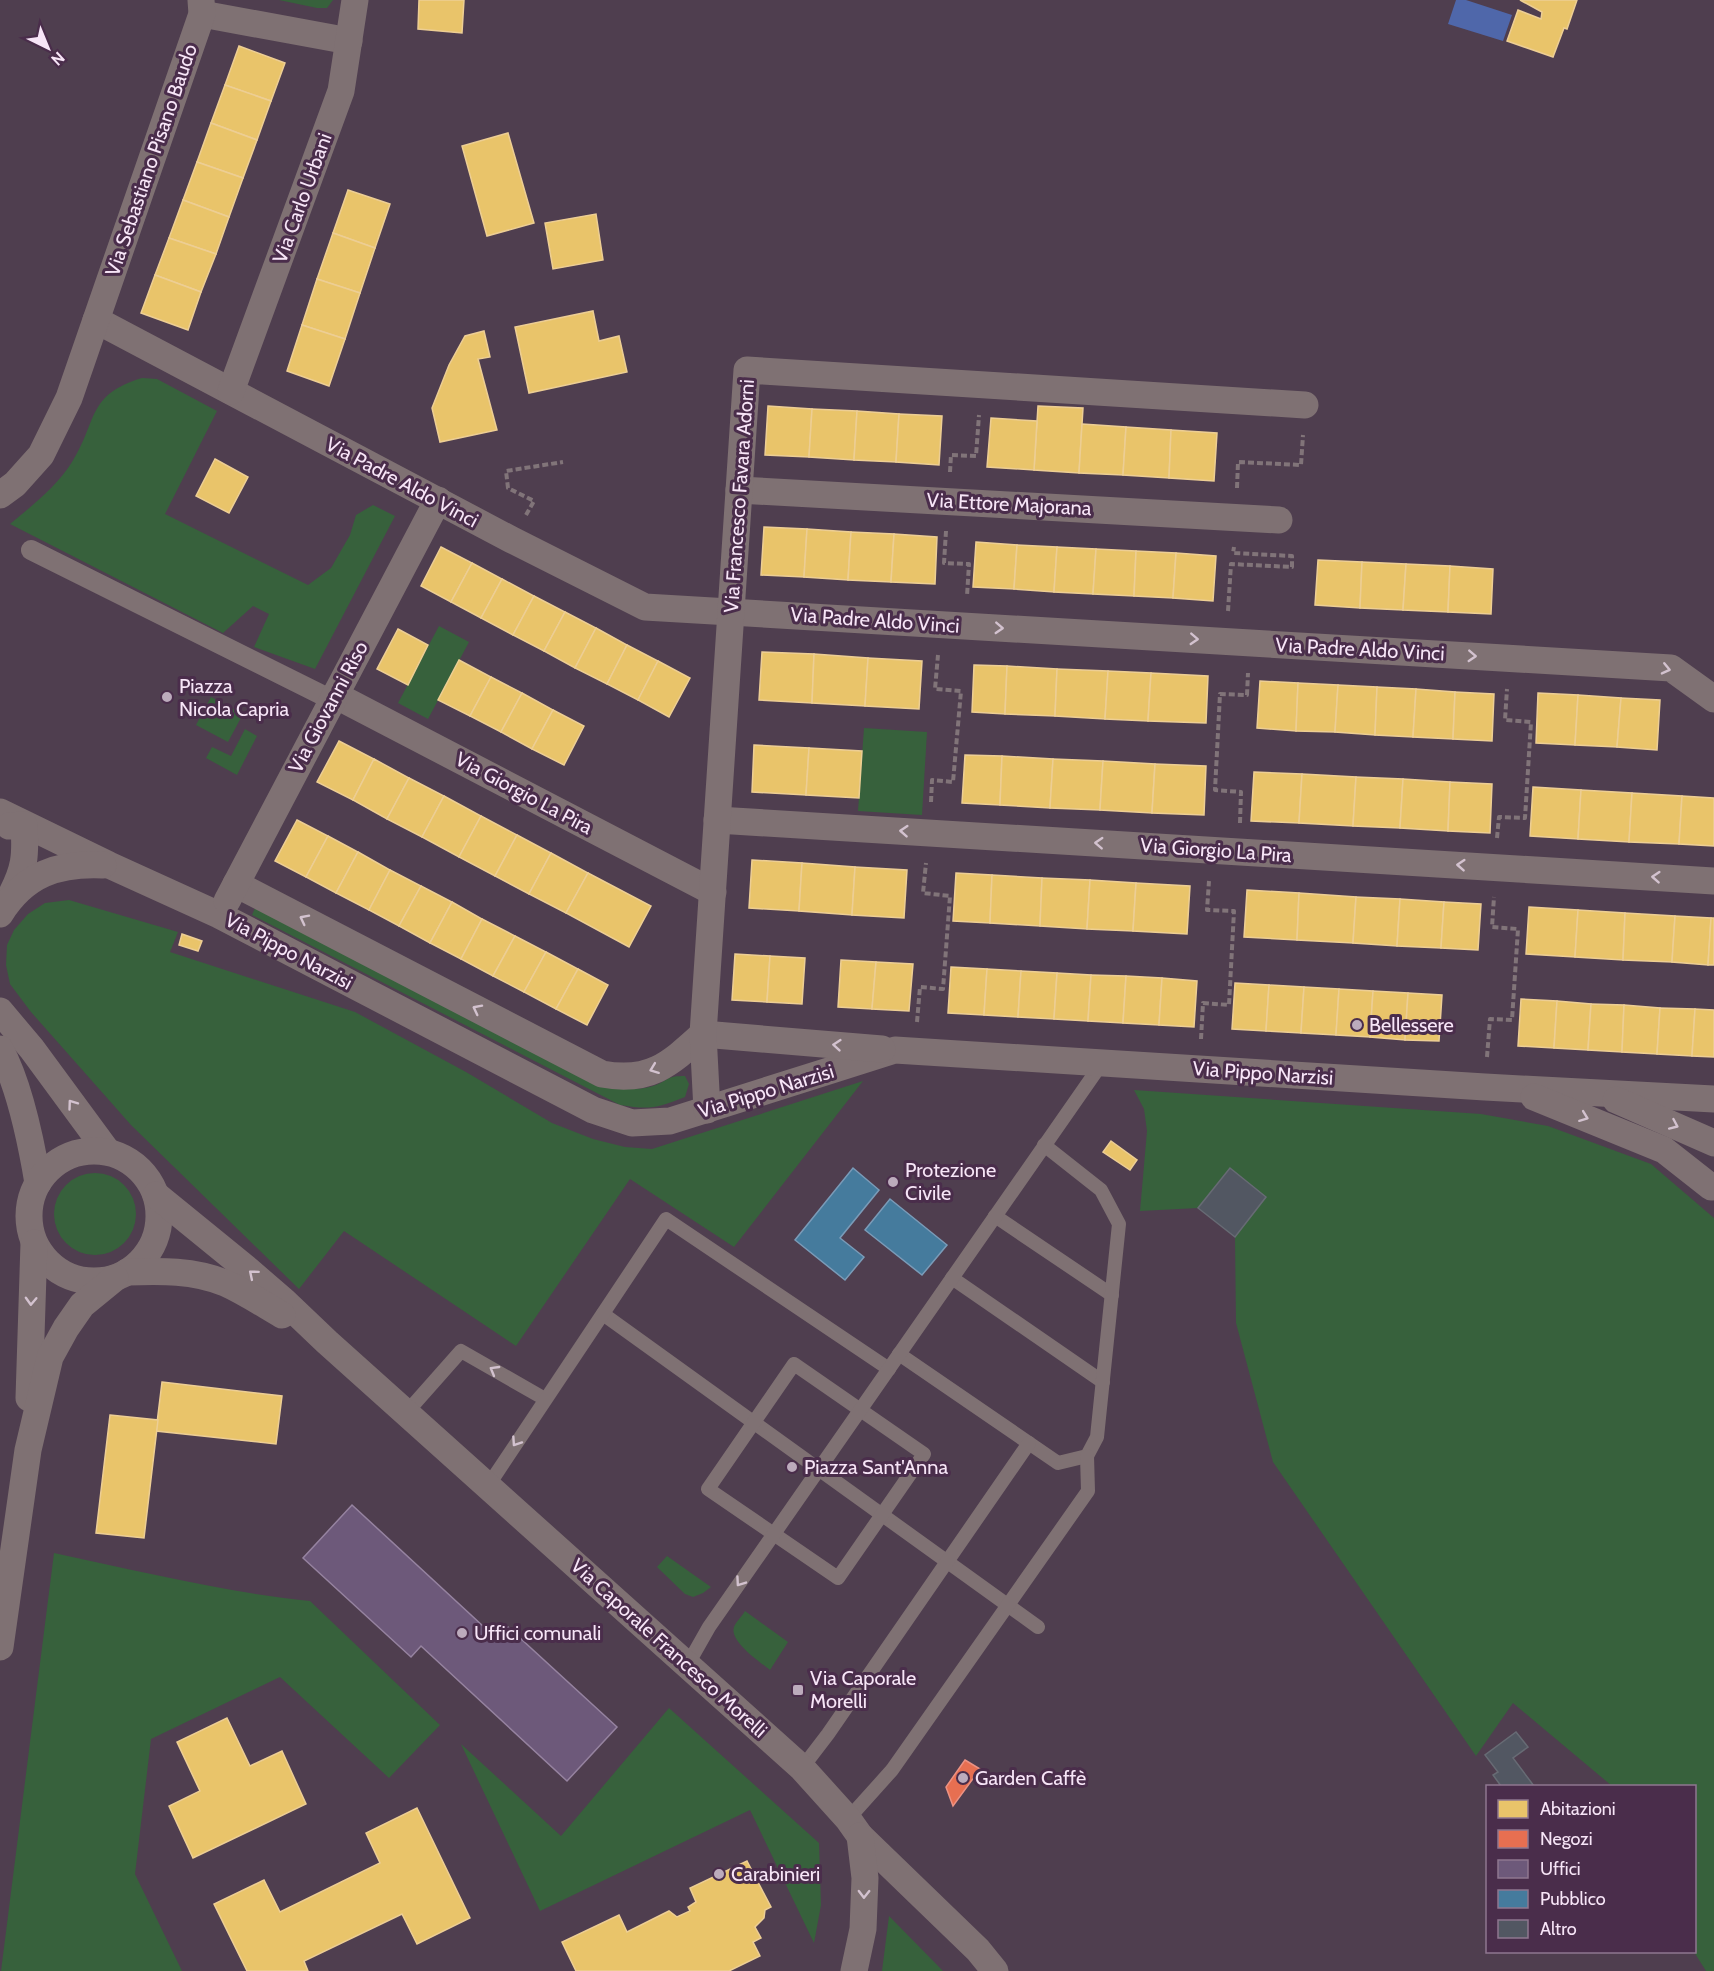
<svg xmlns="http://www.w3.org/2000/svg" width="1714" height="1971" viewBox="0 0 1714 1971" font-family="Cabin,sans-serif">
	<rect width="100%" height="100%" fill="#4f3e4f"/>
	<g fill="#37613c">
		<polygon points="279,0 333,0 327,8 317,8"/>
		<path d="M 142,378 L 157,379 L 217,411 L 165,514 L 308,585 L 331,568 L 350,535 L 356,515 L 373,505 L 395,516 L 315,669 L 254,647 L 269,614 L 253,606 L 223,633 L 10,524 C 33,505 56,487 72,462 C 98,421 86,395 142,378 Z"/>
		<polygon points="439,626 469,642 428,719 398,703"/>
		<polygon points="211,697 243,714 228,742 196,725"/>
		<polygon points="864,728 927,732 922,815 858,811"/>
		<polygon points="245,729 257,736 237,775 206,758 212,747 231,756"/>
		<polygon points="69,900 178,932 170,952 355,1012 466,1072 552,1123 593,1139 625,1147 652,1149 863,1081 734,1247 630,1179 516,1346 344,1231 299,1289 131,1125 31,1012 10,984 6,965 7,945 14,930 28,914 45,903"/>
		<path d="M 255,908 L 625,1089 C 636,1089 646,1089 656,1085 C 670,1079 667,1076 685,1076 L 689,1084 L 685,1097 C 657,1108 650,1110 620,1105 L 252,915 Z"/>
		<polygon points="1134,1090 1481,1114 1548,1126 1651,1164 1714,1218 1714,1971 1706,1971 1694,1952 1694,1786 1612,1786 1513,1703 1476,1756 1273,1462 1236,1323 1235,1237 1265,1197 1230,1168 1198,1208 1140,1211 1147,1131 1144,1109"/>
		<circle cx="95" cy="1214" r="41"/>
		<path d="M 54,1553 C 139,1571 223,1592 310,1601 L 440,1725 L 389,1778 L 280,1677 L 151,1739 L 135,1874 L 182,1971 L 1,1971 Z"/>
		<polygon points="667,1556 711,1587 703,1593 693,1597 685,1594 657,1567"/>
		<path d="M 745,1611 L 788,1642 L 770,1670 C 760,1662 729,1641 734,1627 C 736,1622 742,1616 745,1611 Z"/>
		<polygon points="669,1708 819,1843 821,1905 814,1943 750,1810 540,1911 461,1744 561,1836"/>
		<polygon points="889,1916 943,1971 882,1971"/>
	</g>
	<polygon fill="#4f67aa" points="1456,0 1466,0 1512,15 1503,41 1448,24"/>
	<g fill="#e9c46a" stroke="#edce94" stroke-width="1.5">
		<polygon points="419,0 464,0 462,33 418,29"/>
		<polygon points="1520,0 1577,0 1567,29 1564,28 1553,57 1507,41 1518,10 1541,19 1542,12"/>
		<polygon points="239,46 285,63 271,101 225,85"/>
		<polygon points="225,85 271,101 257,140 211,123"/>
		<polygon points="211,123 257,140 243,178 197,162"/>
		<polygon points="508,133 534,223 487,236 462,146"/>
		<polygon points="197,162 243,178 229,217 183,200"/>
		<polygon points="348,190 390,204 375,248 333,233"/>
		<polygon points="183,200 229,217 216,254 169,238"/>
		<polygon points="596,214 603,260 553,269 545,223"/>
		<polygon points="333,233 375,248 360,293 317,279"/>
		<polygon points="169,238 216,254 201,292 155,275"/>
		<polygon points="155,275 201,292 188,330 141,313"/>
		<polygon points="317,279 360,293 345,339 302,325"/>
		<polygon points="593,311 599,341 619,336 627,372 529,393 515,327"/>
		<polygon points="302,325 345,339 329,386 287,371"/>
		<polygon points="484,331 490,357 478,359 497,430 440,442 432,408 449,365 465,336"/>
		<polygon points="768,406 812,409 809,457 765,455"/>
		<polygon points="1038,406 1083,408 1079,473 1034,470"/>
		<polygon points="812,409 857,411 854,460 809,457"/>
		<polygon points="857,411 899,414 896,462 854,460"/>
		<polygon points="899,414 942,416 939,465 896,462"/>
		<polygon points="991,418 1037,421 1034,470 987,467"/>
		<polygon points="1082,424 1126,427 1123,475 1079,473"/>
		<polygon points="1126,427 1171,430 1169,478 1123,475"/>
		<polygon points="1171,430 1217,433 1214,481 1169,478"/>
		<polygon points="215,459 248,477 229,513 196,496"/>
		<polygon points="764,527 807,529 804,577 761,575"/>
		<polygon points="807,529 851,532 848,580 804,577"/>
		<polygon points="851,532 894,534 891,582 848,580"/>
		<polygon points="894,534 937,537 935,584 891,582"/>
		<polygon points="976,542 1017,545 1014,589 973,587"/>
		<polygon points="1017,545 1057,547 1054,592 1014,589"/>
		<polygon points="441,547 472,563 451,602 421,586"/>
		<polygon points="1057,547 1096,549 1093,594 1054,592"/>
		<polygon points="1096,549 1136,551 1134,596 1093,594"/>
		<polygon points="1136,551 1176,553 1173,598 1134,596"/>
		<polygon points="1176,553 1216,556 1213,601 1173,598"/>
		<polygon points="1318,560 1362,562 1360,608 1315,605"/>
		<polygon points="1362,562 1406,564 1403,610 1360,608"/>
		<polygon points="472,563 502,579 481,618 451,602"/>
		<polygon points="1406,564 1450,566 1448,612 1403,610"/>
		<polygon points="1450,566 1493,569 1491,614 1448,612"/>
		<polygon points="502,579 534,596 513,635 481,618"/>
		<polygon points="534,596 565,612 544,651 513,635"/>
		<polygon points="565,612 596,628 575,668 544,651"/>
		<polygon points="596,628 627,645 607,684 575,668"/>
		<polygon points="398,629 428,645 408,685 377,669"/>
		<polygon points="627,645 658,661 638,700 607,684"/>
		<polygon points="762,652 814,654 812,703 759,700"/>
		<polygon points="814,654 868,658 865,706 812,703"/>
		<polygon points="868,658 922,661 919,709 865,706"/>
		<polygon points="459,660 491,677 470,716 438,700"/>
		<polygon points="658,661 690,678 669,717 638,700"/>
		<polygon points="974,665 1007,666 1005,714 972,712"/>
		<polygon points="1007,666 1057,669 1055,716 1005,714"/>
		<polygon points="1057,669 1108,671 1105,719 1055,716"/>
		<polygon points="1108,671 1151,673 1148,721 1105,719"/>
		<polygon points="1151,673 1208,676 1206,723 1148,721"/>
		<polygon points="491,677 522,693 501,732 470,716"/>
		<polygon points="1260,681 1298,683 1296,731 1257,728"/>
		<polygon points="1298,683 1338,685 1335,732 1296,731"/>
		<polygon points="1338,685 1377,687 1375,735 1335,732"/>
		<polygon points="1377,687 1416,689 1413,737 1375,735"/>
		<polygon points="1416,689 1455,692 1453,739 1413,737"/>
		<polygon points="1455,692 1494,694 1492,741 1453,739"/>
		<polygon points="522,693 553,710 532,749 501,732"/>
		<polygon points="1538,693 1578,695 1575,745 1536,743"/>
		<polygon points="1578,695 1621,698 1617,747 1575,745"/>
		<polygon points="1621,698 1660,700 1657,750 1617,747"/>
		<polygon points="553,710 584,726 564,765 532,749"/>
		<polygon points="339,741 374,759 353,800 317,782"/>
		<polygon points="754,745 809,748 806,795 752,792"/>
		<polygon points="809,748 862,751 859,798 806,795"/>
		<polygon points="965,755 1002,756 1000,805 962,803"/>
		<polygon points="1002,756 1053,759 1050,808 1000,805"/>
		<polygon points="374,759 409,778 387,819 353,800"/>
		<polygon points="1053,759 1103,761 1100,810 1050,808"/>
		<polygon points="1103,761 1155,764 1152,813 1100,810"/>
		<polygon points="1155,764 1206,766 1204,815 1152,813"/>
		<polygon points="1254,772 1302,774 1299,823 1251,821"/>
		<polygon points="1302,774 1356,777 1353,826 1299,823"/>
		<polygon points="1356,777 1403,779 1400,828 1353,826"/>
		<polygon points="409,778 444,796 422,837 387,819"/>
		<polygon points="1403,779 1450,782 1448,831 1400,828"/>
		<polygon points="1450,782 1492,784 1490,833 1448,831"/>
		<polygon points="1533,787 1581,790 1578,839 1530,836"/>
		<polygon points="1581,790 1632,793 1629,842 1578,839"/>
		<polygon points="1632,793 1682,796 1679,844 1629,842"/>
		<polygon points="444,796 481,816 459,857 422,837"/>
		<polygon points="1682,796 1714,798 1714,846 1679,844"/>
		<polygon points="481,816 517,835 495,876 459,857"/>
		<polygon points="297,820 328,836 306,877 275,861"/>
		<polygon points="517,835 551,853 529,894 495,876"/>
		<polygon points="328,836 358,852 336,893 306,877"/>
		<polygon points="358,852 390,870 369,910 336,893"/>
		<polygon points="551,853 588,873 566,913 529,894"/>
		<polygon points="752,860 802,863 799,911 749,908"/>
		<polygon points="802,863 855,867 852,915 799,911"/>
		<polygon points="855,867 907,870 904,918 852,915"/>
		<polygon points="390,870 421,886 399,926 369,910"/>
		<polygon points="588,873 651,906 629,947 566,913"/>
		<polygon points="956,873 992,875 990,923 953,921"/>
		<polygon points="992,875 1042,878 1040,926 990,923"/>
		<polygon points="1042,878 1090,880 1087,929 1040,926"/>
		<polygon points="1090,880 1136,883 1133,931 1087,929"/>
		<polygon points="1136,883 1190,886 1187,934 1133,931"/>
		<polygon points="421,886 452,902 430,943 399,926"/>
		<polygon points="1247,890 1299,893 1297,940 1244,937"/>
		<polygon points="1299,893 1356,897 1353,943 1297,940"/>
		<polygon points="1356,897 1400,899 1397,946 1353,943"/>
		<polygon points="1400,899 1444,902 1441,948 1397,946"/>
		<polygon points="452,902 482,919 461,959 430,943"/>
		<polygon points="1444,902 1481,904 1478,950 1441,948"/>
		<polygon points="1529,907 1578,910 1575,957 1526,954"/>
		<polygon points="1578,910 1625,913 1623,960 1575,957"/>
		<polygon points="1625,913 1675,916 1672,962 1623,960"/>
		<polygon points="1675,916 1711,918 1708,965 1672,962"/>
		<polygon points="1711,918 1714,918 1714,965 1708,965"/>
		<polygon points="482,919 515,936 493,976 461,959"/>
		<polygon points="182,934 202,941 198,951 179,945"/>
		<polygon points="515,936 546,952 524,992 493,976"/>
		<polygon points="546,952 578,969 556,1009 524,992"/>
		<polygon points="735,954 770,956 767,1002 732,1000"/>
		<polygon points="770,956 805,958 802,1004 767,1002"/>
		<polygon points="841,960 876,962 872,1009 838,1007"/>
		<polygon points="876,962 913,964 909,1011 872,1009"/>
		<polygon points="951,967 987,969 984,1015 948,1013"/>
		<polygon points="578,969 608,985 587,1025 556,1009"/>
		<polygon points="987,969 1021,971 1018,1017 984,1015"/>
		<polygon points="1021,971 1057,973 1054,1019 1018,1017"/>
		<polygon points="1057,973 1091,975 1088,1021 1054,1019"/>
		<polygon points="1091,975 1126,976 1123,1023 1088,1021"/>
		<polygon points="1126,976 1162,978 1159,1025 1123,1023"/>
		<polygon points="1162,978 1197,981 1194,1027 1159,1025"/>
		<polygon points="1235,983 1269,985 1266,1031 1232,1029"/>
		<polygon points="1269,985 1304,987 1301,1033 1266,1031"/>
		<polygon points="1304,987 1339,989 1336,1035 1301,1033"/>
		<polygon points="1339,989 1373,991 1370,1037 1336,1035"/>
		<polygon points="1373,991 1408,993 1405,1040 1370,1037"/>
		<polygon points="1408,993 1442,995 1439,1041 1405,1040"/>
		<polygon points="1521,999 1557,1001 1554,1048 1518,1046"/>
		<polygon points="1557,1001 1591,1004 1588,1050 1554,1048"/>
		<polygon points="1591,1004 1624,1005 1622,1052 1588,1050"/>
		<polygon points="1624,1005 1660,1008 1657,1054 1622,1052"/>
		<polygon points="1660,1008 1695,1009 1692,1056 1657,1054"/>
		<polygon points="1695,1009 1714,1010 1714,1057 1692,1056"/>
		<polygon points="1111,1141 1137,1160 1130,1170 1103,1152"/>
		<polygon points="162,1382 282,1396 276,1444 156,1431"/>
		<polygon points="110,1415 158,1420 144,1538 96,1533"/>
		<polygon points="227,1718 250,1766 282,1751 306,1804 193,1858 169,1806 200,1791 177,1742"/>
		<polygon points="417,1808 470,1918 417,1944 402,1914 304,1961 308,1971 247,1971 214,1904 264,1880 280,1912 380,1863 366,1833"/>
		<polygon points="747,1861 771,1907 765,1910 764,1918 755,1927 761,1938 753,1942 760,1956 729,1971 576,1971 562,1942 619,1915 627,1932 669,1911 677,1917 690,1911 688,1907 696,1902 690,1888"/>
	</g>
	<polygon fill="#e76f51" stroke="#ec9283" stroke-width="1.5" points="965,1760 980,1769 953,1806 946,1787"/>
	<polygon fill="#6d597a" stroke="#9683a0" stroke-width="1.5" points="352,1505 497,1639 508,1627 617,1727 567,1781 421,1646 411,1657 303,1558"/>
	<g fill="#457b9d" stroke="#7a9bb8" stroke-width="1.5">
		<polygon points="853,1168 879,1190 840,1238 864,1257 845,1280 795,1240"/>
		<polygon points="890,1199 947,1245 922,1275 865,1230"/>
	</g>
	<g fill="#525762" stroke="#676b74" stroke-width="1.5">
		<polygon points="1230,1168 1266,1197 1235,1237 1198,1208"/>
		<polygon points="1516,1732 1528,1747 1513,1758 1534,1786 1501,1786 1493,1775 1498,1772 1485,1755"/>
	</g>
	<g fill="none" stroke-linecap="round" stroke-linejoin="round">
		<g stroke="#817479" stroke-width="4" stroke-dasharray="6 3" stroke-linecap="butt">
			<polyline points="950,472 951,455 976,456 979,415"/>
			<polyline points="1237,488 1238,462 1301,465 1303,435"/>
			<polyline points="526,515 534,501 508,488 506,471 563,462"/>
			<polyline points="946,531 944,563 969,564 967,596"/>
			<polyline points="1228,611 1231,564 1292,567 1292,556 1233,553 1234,547"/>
			<polyline points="931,802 932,780 953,782 961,691 935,689 938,655"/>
			<polyline points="1240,823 1241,792 1215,790 1220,694 1247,695 1248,673"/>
			<polyline points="1497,838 1499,817 1525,818 1531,722 1505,720 1507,689"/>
			<polyline points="917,1022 920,987 943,989 950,896 923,893 926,863"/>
			<polyline points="1201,1039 1203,1003 1229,1005 1234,911 1207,910 1209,881"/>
			<polyline points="1487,1057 1490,1019 1512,1020 1518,929 1492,927 1494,897"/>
		</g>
		<g stroke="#7f7173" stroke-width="14">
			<polyline points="995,1216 1112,1295"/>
			<polyline points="952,1278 1103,1382"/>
			<polyline points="603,1314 1038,1627"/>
			<polyline points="899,1354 1058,1463 1087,1456 1097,1437 1119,1224 1101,1190 1044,1145"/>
			<polygon points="794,1364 924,1454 838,1578 708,1489"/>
			<polyline points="407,1412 461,1351 545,1399"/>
			<polyline points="488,1486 666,1219 889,1369"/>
			<polyline points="688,1664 709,1627 1102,1063"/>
			<polyline points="802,1768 828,1734 1029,1443"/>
			<polyline points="848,1819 892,1770 1088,1491 1087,1456"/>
		</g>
		<polyline stroke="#7f7173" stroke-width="20" points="31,550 332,700"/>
		<g stroke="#7f7173" stroke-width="27">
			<polyline points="202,14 349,41"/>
			<polyline points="96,320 512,540 645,607 1671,668 1714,699"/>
			<polyline points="231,391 341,91 355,0"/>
			<polyline points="739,490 1279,520"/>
			<polyline points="0,495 15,484 41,455 69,398 202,14 201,0"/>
			<polyline points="335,695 713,892"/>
			<polyline points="0,812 109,865 219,915 593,1110 632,1123 670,1121 895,1050 1485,1087 1714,1099"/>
			<polyline points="717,820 1714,881"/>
			<path d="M 9,826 L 24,825 C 26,856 25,869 10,897"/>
			<path d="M 236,884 L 602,1074 C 650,1083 670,1064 703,1034 L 882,1049"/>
			<polyline points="227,901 438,500"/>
			<path d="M 0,914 C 25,874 58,863 103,865"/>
			<polyline points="0,1011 32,1049 107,1151"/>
			<path d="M 0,1049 C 20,1086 31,1141 38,1183"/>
			<polyline points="1534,1097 1664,1150 1711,1187"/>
			<polyline points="1616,1100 1714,1143"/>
			<polyline points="707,1110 703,1034 747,370 1305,405"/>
			<circle cx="94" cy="1216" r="65"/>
			<polyline points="156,1195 248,1270 285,1302 327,1342 802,1768 848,1819 860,1836 978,1950 995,1971"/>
			<path d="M 127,1272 C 161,1271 193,1270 225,1283 C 245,1292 263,1304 282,1315"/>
			<polyline points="29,1398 34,1243"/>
			<polyline points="0,1647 28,1450 50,1357 66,1328 82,1305 115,1278"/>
			<polyline points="854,1971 863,1929 865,1878 860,1836"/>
		</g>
	</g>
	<defs><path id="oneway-chevron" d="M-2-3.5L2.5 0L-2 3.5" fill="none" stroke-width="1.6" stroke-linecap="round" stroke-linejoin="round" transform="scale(1.5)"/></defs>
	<g stroke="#d3c2cf">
		<use href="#oneway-chevron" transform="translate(999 628) rotate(3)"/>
		<use href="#oneway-chevron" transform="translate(1194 639) rotate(3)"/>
		<use href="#oneway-chevron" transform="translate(1472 656) rotate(3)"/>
		<use href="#oneway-chevron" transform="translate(1666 669) rotate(13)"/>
		<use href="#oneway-chevron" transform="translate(904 831) rotate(-176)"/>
		<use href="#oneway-chevron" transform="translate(1099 843) rotate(-177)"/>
		<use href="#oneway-chevron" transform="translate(1461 865) rotate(-176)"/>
		<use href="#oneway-chevron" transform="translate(1656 877) rotate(-176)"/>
		<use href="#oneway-chevron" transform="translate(304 919) rotate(-153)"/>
		<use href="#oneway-chevron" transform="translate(477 1009) rotate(-153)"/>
		<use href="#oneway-chevron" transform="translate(837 1045) rotate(-175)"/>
		<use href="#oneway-chevron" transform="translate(654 1069) rotate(159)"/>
		<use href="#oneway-chevron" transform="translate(72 1104) rotate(-126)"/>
		<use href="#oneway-chevron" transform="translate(1584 1117) rotate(21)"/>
		<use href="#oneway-chevron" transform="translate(1674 1125) rotate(24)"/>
		<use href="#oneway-chevron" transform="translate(253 1274) rotate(-140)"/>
		<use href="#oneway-chevron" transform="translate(31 1301) rotate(92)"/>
		<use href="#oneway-chevron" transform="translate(494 1370) rotate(-150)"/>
		<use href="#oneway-chevron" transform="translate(516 1442) rotate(124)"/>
		<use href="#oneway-chevron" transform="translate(740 1582) rotate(125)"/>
		<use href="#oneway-chevron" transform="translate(864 1894) rotate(91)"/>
	</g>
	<g fill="#bcabbc" stroke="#4a2d4b" stroke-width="2">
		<circle cx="167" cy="697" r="6"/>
		<circle cx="1357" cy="1025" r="6"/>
		<circle cx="893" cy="1182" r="6"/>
		<circle cx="792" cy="1467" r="6"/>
		<circle cx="462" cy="1633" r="6"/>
		<rect x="792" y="1684" width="12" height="12" rx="3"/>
		<circle cx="963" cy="1778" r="6"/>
		<circle cx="719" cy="1874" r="6"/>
	</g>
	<g text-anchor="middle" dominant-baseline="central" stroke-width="6" stroke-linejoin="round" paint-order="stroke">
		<g font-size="20" fill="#f7e5f7" stroke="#4a2d4b">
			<text transform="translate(151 160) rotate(-71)">Via Sebastiano Pisano Baudo</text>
			<text transform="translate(302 198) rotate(-70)">Via Carlo Urbani</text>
			<text transform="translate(402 482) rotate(28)">Via Padre Aldo Vinci</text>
			<text transform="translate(739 496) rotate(-86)">Via Francesco Favara Adorni</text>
			<text transform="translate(1009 504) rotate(3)">Via Ettore Majorana</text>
			<text transform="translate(875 620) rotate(4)">Via Padre Aldo Vinci</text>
			<text transform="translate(1360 649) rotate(3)">Via Padre Aldo Vinci</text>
			<text transform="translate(328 707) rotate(-62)">Via Giovanni Riso</text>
			<text transform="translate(524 793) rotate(28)">Via Giorgio La Pira</text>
			<text transform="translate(1216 850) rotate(4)">Via Giorgio La Pira</text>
			<text transform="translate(289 951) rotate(28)">Via Pippo Narzisi</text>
			<text transform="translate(1263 1073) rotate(4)">Via Pippo Narzisi</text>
			<text transform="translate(766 1091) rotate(-17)">Via Pippo Narzisi</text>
			<text transform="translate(669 1648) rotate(42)">Via Caporale Francesco Morelli</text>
		</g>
		<g font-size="20" fill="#f7e5f7" stroke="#4a2d4b" text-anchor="start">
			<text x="179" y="686">Piazza<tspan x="179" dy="23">Nicola Capria</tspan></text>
			<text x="1369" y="1025">Bellessere</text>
			<text x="905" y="1170">Protezione<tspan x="905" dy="23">Civile</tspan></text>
			<text x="804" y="1467">Piazza Sant'Anna</text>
			<text x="474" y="1633">Uffici comunali</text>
			<text x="810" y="1678">Via Caporale<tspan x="810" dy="23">Morelli</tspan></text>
			<text x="975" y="1778">Garden Caffè</text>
			<text x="731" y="1874">Carabinieri</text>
		</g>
	</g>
	<rect x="1486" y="1785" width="210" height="168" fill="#4a2d4b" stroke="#8f7790" stroke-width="1.5"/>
	<rect x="1498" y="1800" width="30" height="18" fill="#e9c46a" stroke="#8f7790" stroke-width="1.5"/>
	<text x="1540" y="1815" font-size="18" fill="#f7e5f7">Abitazioni</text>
	<rect x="1498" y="1830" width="30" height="18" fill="#e76f51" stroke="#8f7790" stroke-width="1.5"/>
	<text x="1540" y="1845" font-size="18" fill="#f7e5f7">Negozi</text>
	<rect x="1498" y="1860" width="30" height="18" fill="#6d597a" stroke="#8f7790" stroke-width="1.5"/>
	<text x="1540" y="1875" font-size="18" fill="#f7e5f7">Uffici</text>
	<rect x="1498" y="1890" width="30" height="18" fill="#457b9d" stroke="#8f7790" stroke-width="1.5"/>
	<text x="1540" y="1905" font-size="18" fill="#f7e5f7">Pubblico</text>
	<rect x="1498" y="1920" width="30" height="18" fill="#525762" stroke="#8f7790" stroke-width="1.5"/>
	<text x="1540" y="1935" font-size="18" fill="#f7e5f7">Altro</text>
	<g transform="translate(48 48) rotate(137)" stroke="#4a2d4b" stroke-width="4.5" paint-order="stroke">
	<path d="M0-4.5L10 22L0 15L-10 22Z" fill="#f7e5f7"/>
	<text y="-9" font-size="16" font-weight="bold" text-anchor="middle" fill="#f7e5f7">N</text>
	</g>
</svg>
